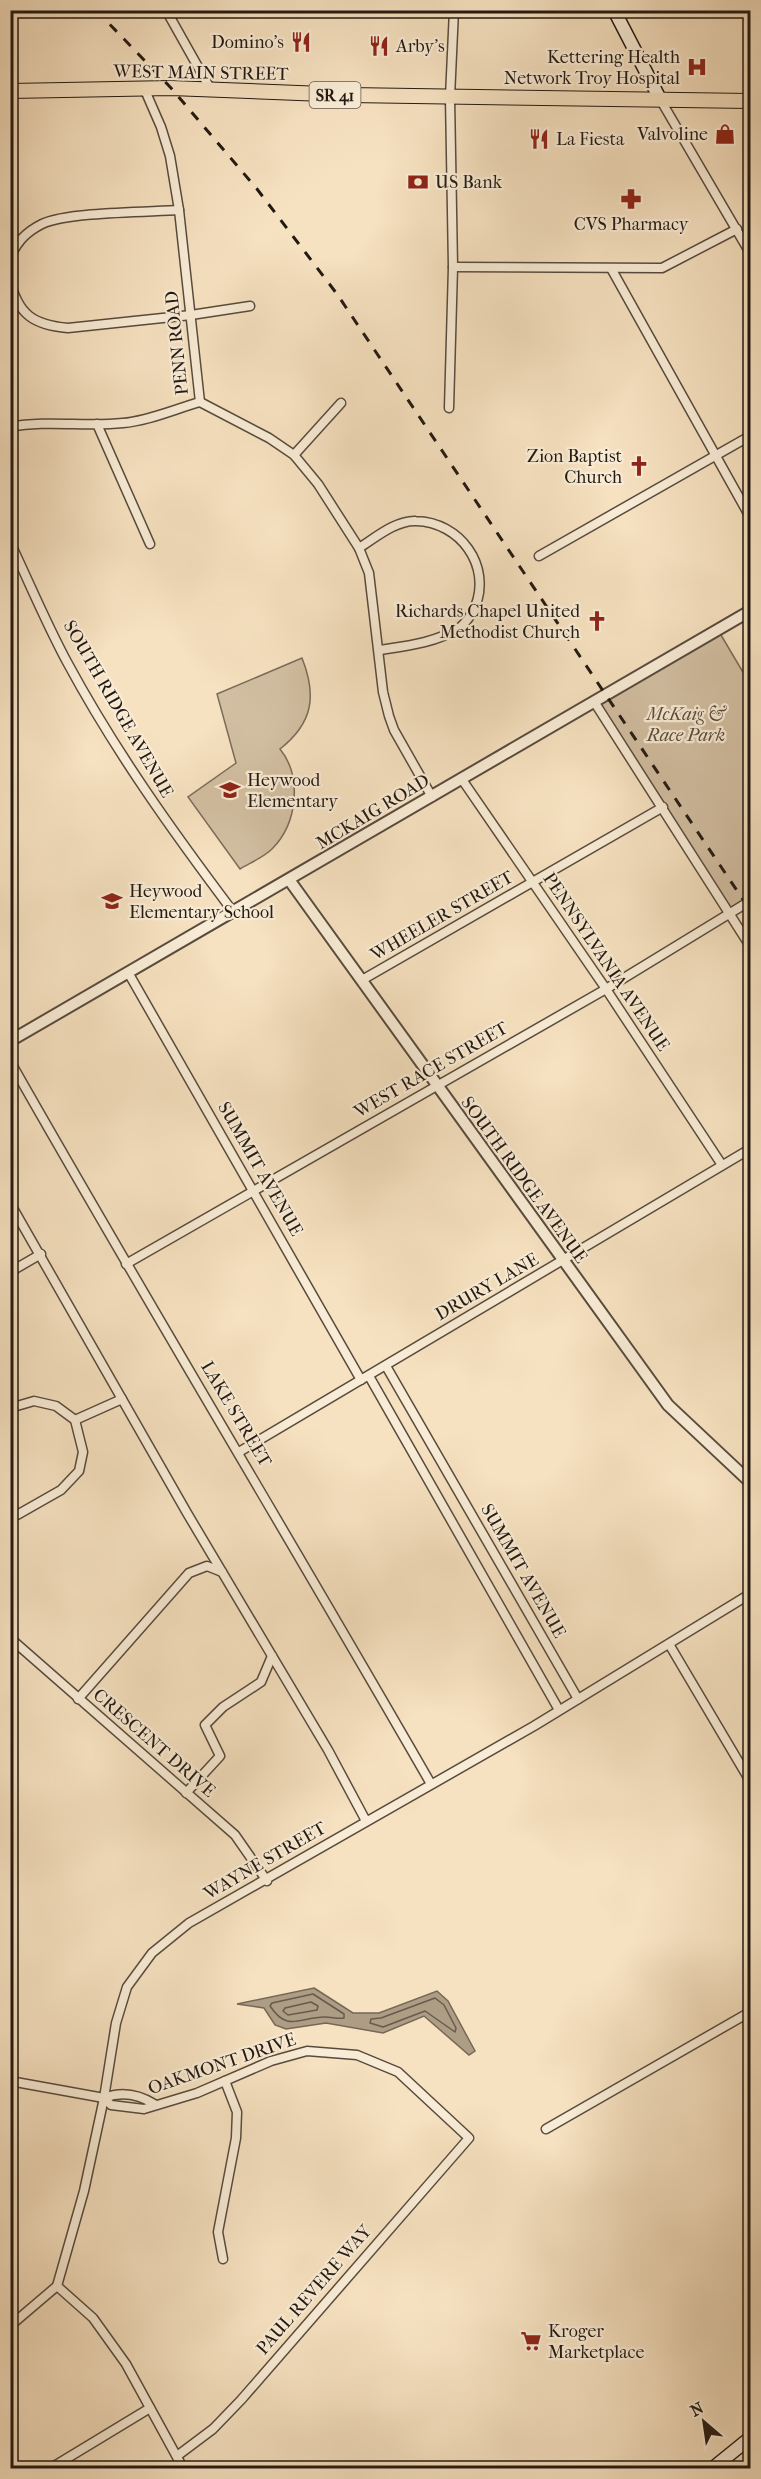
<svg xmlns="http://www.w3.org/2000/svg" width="761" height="2479" viewBox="0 0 761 2479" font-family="'IM FELL French Canon',serif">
	<rect width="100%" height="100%" fill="#f6e1c0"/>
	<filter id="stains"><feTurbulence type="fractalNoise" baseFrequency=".00333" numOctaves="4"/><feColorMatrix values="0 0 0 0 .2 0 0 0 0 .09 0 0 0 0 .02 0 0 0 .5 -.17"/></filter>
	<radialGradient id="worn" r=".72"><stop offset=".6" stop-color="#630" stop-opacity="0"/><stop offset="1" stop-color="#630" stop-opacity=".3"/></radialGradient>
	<g fill="#d2bfa2" stroke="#7a6c5a" stroke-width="1.5">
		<polygon points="718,630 750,684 750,901 729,913 595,703"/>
		<path d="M 302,658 C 317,696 313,723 280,749 C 302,776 298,823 272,849 C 264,857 250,863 240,869 L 188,797 L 236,763 L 217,694 Z"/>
	</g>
	<polygon fill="#ae9d85" stroke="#766857" stroke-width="1.5" points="314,1988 353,2013 379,2013 437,1991 448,2001 475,2051 469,2055 424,2016 383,2033 326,2023 286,2029 275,2025 264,2008 237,2004"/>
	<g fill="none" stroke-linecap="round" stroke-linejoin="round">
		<g stroke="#685b4c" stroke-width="1.5">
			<path d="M 313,1994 L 344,2014 L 344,2018 C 338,2019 332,2017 325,2017 C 299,2017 288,2033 270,2006 L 272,2003 Z"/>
			<polygon points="435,1998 444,2005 456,2028 455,2032 425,2011 383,2027 370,2023 371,2019 381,2018"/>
			<polygon points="311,2002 318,2006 317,2010 288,2015 283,2011 285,2008"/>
		</g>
		<g stroke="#584b3e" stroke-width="11">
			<g id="minor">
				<polyline points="166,10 211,90"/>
				<polyline points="144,88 161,127 170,156 179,210 200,402"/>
				<polyline points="660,99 750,253"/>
				<polyline points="10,235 19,242"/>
				<path d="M 10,261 C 14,244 26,232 42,224 C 67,212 147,212 179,210"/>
				<polyline points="453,267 662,268 737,229"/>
				<polyline points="612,270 750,517"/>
				<path d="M 10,280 C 18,315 34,325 68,328 L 191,315 L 250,306"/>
				<polyline points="200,402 269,438 294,455 318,484 359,548 369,573 383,692 389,716 394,730 432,797"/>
				<polyline points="449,408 453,267 450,97 454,10"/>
				<polyline points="97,424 150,544"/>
				<path d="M 10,427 C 47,420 85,427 123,423 C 148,421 175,409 200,402"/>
				<polyline points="294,455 341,403"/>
				<path d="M 10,542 C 29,582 46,623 67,662 C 115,751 173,832 234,913"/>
				<path d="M 359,548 C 375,538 396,520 416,521 C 460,522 492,566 475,607 C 472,614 465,624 459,628 C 435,643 406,646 380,650"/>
				<polyline points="539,556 750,436"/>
				<polyline points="595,703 750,946"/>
				<polyline points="461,778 606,989 722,1165"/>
				<polyline points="129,974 361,1380"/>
				<polyline points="362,980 663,807"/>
				<path d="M 10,1061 C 148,1304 292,1542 431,1784"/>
				<polyline points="10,1203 187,1513 328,1750 366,1821"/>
				<polyline points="126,1264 606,989 750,901"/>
				<polyline points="10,1272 41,1254"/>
				<polyline points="386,1366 578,1699"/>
				<polyline points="369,1376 559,1710"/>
				<polyline points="10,1408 34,1401 56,1406 75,1420 83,1452 79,1471 61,1490 10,1519"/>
				<polyline points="75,1420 122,1399"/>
				<polyline points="239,1452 750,1149"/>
				<polyline points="10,1638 235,1835 267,1881"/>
				<polyline points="669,1644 750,1781"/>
				<polyline points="78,1699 189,1573 207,1566 222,1572"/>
				<polyline points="186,1793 220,1756 205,1725 223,1707 261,1682 272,1656"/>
				<polyline points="10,2081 104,2098"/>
				<polyline points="104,2098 111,2105 144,2109 197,2093 271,2061 307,2051 357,2055 398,2072 469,2138 241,2400 213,2429 177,2456"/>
				<path d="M 104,2098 C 122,2091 138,2094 154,2104"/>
				<polyline points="546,2129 750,2012"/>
				<polyline points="223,2259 218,2232 236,2138 237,2112 225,2081"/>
				<polyline points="57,2286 93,2318 126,2364 183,2468"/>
				<polyline points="10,2326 57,2286 84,2191 104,2098 116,2023 127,1987 152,1953 189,1923 534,1726 750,1594"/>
				<polyline points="51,2468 150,2408"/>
			</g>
		</g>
		<g stroke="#584b3e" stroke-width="14">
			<g id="tertiary">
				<polyline points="290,881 668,1405 750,1482"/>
				<polyline points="10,1041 750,611"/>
			</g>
		</g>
		<g stroke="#231912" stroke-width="15">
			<g id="secondary">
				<polyline points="614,10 660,99"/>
				<polyline points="713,2468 750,2438"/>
			</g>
		</g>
		<g stroke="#231912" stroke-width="16">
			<polyline id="primary" points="10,91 171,88 349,95 750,101"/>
		</g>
		<use href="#minor" stroke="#f9ecd6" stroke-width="8"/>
		<use href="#tertiary" stroke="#f9ecd6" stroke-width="10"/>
		<use href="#secondary" stroke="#f9ecd6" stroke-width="12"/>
		<use href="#primary" stroke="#f6e1c0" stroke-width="14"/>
		<polyline stroke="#231912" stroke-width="3" stroke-dasharray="10 10" stroke-linecap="butt" points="96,10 171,88 257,189 337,294 750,910"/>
	</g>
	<defs>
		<g id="restaurant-bare" transform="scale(1.62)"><path d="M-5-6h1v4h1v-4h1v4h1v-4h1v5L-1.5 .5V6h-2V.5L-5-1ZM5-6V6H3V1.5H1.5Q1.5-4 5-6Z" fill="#8f2418" stroke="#f9ecd6" stroke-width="2.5" paint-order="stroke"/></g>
		<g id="hospital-bare" transform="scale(1.62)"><path d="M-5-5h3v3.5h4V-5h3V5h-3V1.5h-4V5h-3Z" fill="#8f2418" stroke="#f9ecd6" stroke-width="2.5" paint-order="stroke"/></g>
		<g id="shop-bare" transform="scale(1.62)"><path d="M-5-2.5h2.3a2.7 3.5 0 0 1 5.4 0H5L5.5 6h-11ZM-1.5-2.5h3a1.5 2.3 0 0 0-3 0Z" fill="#8f2418" stroke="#f9ecd6" stroke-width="2.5" paint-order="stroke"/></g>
		<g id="bank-bare" transform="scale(1.62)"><path d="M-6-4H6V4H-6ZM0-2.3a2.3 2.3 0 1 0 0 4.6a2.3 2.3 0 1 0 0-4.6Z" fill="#8f2418" stroke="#f9ecd6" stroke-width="2.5" paint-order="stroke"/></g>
		<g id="pharmacy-bare" transform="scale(1.62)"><path d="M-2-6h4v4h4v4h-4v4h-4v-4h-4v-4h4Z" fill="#8f2418" stroke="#f9ecd6" stroke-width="2.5" paint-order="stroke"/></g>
		<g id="church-bare" transform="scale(1.62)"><path d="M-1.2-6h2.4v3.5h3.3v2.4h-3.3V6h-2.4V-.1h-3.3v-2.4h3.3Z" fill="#8f2418" stroke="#f9ecd6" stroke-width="2.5" paint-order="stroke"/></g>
		<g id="school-bare" transform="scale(1.62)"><path d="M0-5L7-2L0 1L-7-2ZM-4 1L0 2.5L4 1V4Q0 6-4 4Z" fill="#8f2418" stroke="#f9ecd6" stroke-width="2.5" paint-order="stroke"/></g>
		<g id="supermarket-bare" transform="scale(1.62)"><path d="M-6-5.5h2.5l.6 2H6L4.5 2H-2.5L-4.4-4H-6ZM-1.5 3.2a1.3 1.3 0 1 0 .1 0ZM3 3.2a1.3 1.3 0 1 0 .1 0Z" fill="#8f2418" stroke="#f9ecd6" stroke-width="2.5" paint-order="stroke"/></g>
	</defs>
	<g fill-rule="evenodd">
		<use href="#restaurant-bare" x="301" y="42"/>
		<use href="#restaurant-bare" x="379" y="46"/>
		<use href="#hospital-bare" x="697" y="67"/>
		<use href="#shop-bare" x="725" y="134"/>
		<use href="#restaurant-bare" x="539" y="139"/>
		<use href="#bank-bare" x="418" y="182"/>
		<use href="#pharmacy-bare" x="631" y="199"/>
		<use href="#church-bare" x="639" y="466"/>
		<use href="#church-bare" x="597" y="621"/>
		<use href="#school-bare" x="230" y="790"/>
		<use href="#school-bare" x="112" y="901"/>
		<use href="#supermarket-bare" x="531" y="2341"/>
	</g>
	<g text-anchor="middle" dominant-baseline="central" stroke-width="4.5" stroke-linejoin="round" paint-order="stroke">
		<rect fill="#f9ecd6" stroke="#63584d" stroke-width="1.5" x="309.5" y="82" width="51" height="26" rx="4.5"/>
		<g font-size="16" font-weight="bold" fill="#231912">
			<text x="335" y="95">SR 41</text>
		</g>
		<g font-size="18" fill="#231912" stroke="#f9ecd6" text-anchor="start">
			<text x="284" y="42" text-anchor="end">Domino's</text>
			<text x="396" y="46">Arby's</text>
			<text x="680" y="57" text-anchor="end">Kettering Health<tspan x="680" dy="21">Network Troy Hospital</tspan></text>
			<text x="708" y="134" text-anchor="end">Valvoline</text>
			<text x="556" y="139">La Fiesta</text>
			<text x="435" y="182">US Bank</text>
			<text x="631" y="224" text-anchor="middle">CVS Pharmacy</text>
			<text x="622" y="456" text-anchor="end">Zion Baptist<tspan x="622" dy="21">Church</tspan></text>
			<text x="580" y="611" text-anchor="end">Richards Chapel United<tspan x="580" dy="21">Methodist Church</tspan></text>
			<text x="247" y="780">Heywood<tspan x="247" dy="21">Elementary</tspan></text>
			<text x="129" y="891">Heywood<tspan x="129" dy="21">Elementary School</tspan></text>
			<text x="548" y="2331">Kroger<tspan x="548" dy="21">Marketplace</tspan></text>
		</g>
		<g font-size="18" fill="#231912" stroke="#f9ecd6">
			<text transform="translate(201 73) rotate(1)">WEST MAIN STREET</text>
			<text transform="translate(177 343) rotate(-96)">PENN ROAD</text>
			<text transform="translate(118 709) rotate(60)">SOUTH RIDGE AVENUE</text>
			<text transform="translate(373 812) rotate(-31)">MCKAIG ROAD</text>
			<text transform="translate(442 916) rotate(-30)">WHEELER STREET</text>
			<text transform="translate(606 962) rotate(56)">PENNSYLVANIA AVENUE</text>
			<text transform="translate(431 1070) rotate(-30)">WEST RACE STREET</text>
			<text transform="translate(260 1169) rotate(60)">SUMMIT AVENUE</text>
			<text transform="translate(524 1180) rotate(54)">SOUTH RIDGE AVENUE</text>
			<text transform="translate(487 1287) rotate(-30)">DRURY LANE</text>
			<text transform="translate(236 1414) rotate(59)">LAKE STREET</text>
			<text transform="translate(523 1571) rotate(60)">SUMMIT AVENUE</text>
			<text transform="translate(154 1743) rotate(41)">CRESCENT DRIVE</text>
			<text transform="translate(265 1861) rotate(-30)">WAYNE STREET</text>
			<text transform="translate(222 2064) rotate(-19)">OAKMONT DRIVE</text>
			<text transform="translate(314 2290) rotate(-49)">PAUL REVERE WAY</text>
		</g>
		<g font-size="18" font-style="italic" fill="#584b3d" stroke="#f9ecd6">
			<text x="686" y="714">McKaig &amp;<tspan x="686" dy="21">Race Park</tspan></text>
		</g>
	</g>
	<rect width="761" height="2479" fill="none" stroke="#f6e1c0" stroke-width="36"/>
	<rect x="12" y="12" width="737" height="2455" fill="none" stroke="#231912" stroke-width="3"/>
	<rect x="18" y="18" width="725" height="2443" fill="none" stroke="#231912" stroke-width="1.5"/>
	<g transform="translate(704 2422) rotate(331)" stroke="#f9ecd6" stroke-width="4.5" paint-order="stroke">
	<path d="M0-4.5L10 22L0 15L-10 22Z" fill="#231912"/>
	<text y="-9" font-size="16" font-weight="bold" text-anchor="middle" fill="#231912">N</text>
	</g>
	<rect width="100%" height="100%" filter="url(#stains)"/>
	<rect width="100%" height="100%" fill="url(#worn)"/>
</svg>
